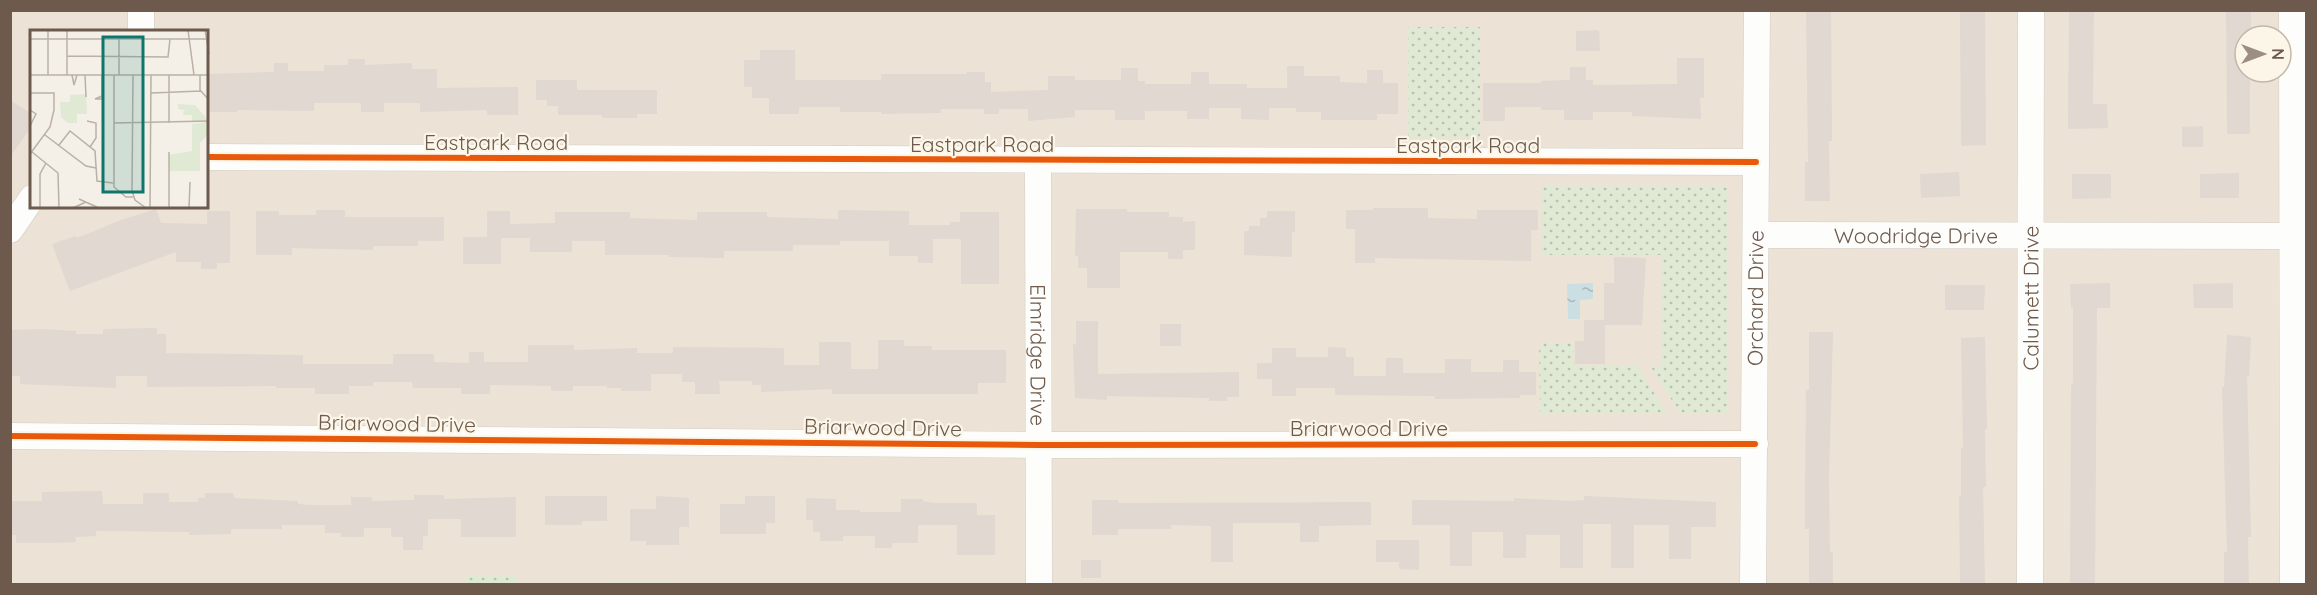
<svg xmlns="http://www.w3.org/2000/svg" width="2317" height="595" viewBox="0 0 2317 595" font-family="Quicksand,sans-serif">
	<defs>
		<pattern id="grass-dots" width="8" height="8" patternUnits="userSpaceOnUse" patternTransform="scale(1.5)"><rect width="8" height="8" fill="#dfe9d4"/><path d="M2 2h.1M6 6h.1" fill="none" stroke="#b9c0ae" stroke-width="1.8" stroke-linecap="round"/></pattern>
		<pattern id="water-ripples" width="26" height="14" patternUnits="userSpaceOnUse" patternTransform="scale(1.5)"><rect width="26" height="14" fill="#cbdee2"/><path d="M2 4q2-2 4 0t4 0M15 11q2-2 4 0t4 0" fill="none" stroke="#a9b7b9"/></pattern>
	</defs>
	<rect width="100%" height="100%" fill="#f4f0e8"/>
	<path fill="#ece3d6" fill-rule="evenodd" d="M 10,11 L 2306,11 L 2306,584 L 11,584 ZM 32,32 L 207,32 L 207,207 L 32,207 ZM 2245,36 L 2281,36 L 2281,72 L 2245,72 Z"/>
	<g fill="url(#grass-dots)">
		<rect x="1408" y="27" width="72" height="110"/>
		<polygon points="1541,185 1727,185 1727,413 1680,413 1651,367 1662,366 1662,255 1541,255"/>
		<polygon points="1539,343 1574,343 1574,365 1637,365 1666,413 1540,413"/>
		<rect x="466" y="576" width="52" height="8"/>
		<polygon points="605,582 674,582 675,584 605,584"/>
	</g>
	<polygon fill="url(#water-ripples)" points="1593,283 1593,299 1580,300 1580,319 1568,319 1567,284"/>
	<g fill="#e0d8d1">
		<polygon points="1806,10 1831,10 1832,141 1829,141 1830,201 1805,201 1805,162 1808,162"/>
		<polygon points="1960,10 1985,10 1986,145 1961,146"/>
		<polygon points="2069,10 2094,10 2093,104 2107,104 2108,128 2068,129"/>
		<polygon points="2226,10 2251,10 2251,36 2245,36 2245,72 2250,72 2250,134 2227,134"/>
		<polygon points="1599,30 1600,51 1576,51 1576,31"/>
		<polygon points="760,50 795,50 795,80 881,80 881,74 967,74 967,72 985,72 985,82 991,82 991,92 1048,90 1048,76 1075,76 1075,80 1121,80 1121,68 1138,68 1138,81 1145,81 1145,84 1191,84 1191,72 1209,72 1209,84 1247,84 1247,88 1287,88 1287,66 1304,66 1304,76 1340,76 1340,82 1367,83 1367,70 1383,70 1383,83 1398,83 1398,114 1377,114 1377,120 1321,120 1321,112 1296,112 1296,108 1269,108 1269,120 1241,119 1241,108 1209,108 1209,119 1187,119 1187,111 1145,111 1145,120 1115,120 1115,110 1075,110 1075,117 1028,121 1028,109 999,109 999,114 984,114 984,109 941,109 941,113 881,114 881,112 840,112 840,107 799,107 799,114 769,114 769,98 752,98 752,87 744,87 744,60 760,60"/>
		<polygon points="1677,58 1704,58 1704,98 1700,98 1701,119 1632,116 1632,112 1593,112 1593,120 1564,120 1564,110 1541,110 1541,107 1505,107 1505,121 1483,121 1483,83 1541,83 1541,81 1570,80 1570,67 1586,67 1586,80 1593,80 1593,85 1677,84"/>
		<polygon points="348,59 365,59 365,65 412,63 412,69 437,69 437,88 518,87 518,115 487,115 487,110 420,112 420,103 384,103 384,112 361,112 361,103 314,103 314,111 237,110 237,112 209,112 207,108 207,74 274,72 274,63 288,63 288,71 324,71 324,65 348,65"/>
		<polygon points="536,80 577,80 577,90 657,90 657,114 637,114 637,118 602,118 602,115 558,115 558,106 547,106 547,100 536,100"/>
		<polygon points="10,100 32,114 32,126 10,157"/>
		<polygon points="2203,126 2203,147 2182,147 2182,127"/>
		<polygon points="1959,172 1960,196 1921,198 1920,174"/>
		<polygon points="2239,173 2239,198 2200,198 2200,174"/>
		<polygon points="2072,174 2111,174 2111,198 2072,199"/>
		<polygon points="1373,208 1428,208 1428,218 1477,219 1477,210 1538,210 1538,230 1531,230 1531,261 1375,258 1375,263 1355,263 1355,229 1346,229 1346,210 1373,210"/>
		<polygon points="156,209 161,223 207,224 207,211 230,211 230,263 217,263 217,269 201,269 201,262 176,262 176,252 70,291 52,244 76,236 77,238 121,220"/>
		<polygon points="1076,209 1127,209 1127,212 1169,212 1169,217 1183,217 1183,222 1195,221 1195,250 1183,250 1183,259 1168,259 1168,252 1120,252 1120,288 1087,288 1087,268 1078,268 1078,256 1075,256"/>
		<polygon points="316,210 345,210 345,217 444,217 444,241 418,241 418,246 373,246 373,250 292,248 292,255 256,255 256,211 279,211 279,215 316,215"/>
		<polygon points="838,210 909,211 909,225 950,225 950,222 960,222 960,212 999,212 999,284 961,284 961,239 933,239 933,263 918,263 918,256 889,256 889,241 840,241 840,245 793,245 793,251 724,251 724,258 669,257 669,255 605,255 605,241 572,241 572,252 530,252 530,238 501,238 501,264 463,264 463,237 487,237 487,211 510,211 510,224 555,223 555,212 630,212 630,218 697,220 697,212 767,212 767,217 838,219"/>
		<polygon points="1267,211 1295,211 1295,232 1292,232 1292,257 1244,255 1244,231 1249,231 1249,226 1260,226 1260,218 1267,218"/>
		<polygon points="1614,257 1646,258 1642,325 1605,325 1605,364 1575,364 1575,341 1584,341 1584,320 1604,320 1604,283 1614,283"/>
		<polygon points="2110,283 2110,308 2097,308 2095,584 2070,584 2071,383 2073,383 2073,308 2071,308 2070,284"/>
		<polygon points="2233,283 2233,308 2194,308 2193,284"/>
		<polygon points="1945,285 1985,285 1984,310 1945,310"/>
		<polygon points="1076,321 1098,321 1098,374 1239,372 1239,397 1227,397 1227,401 1209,401 1209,398 1107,396 1107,400 1075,398 1073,344 1076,345"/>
		<rect x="1160" y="324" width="21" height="22"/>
		<polygon points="157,328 157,334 166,334 166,353 303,355 303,364 393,364 393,354 434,354 434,362 469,363 469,352 484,352 484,362 528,362 528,345 574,345 574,350 637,348 637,353 673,353 673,347 784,348 784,365 819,365 819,342 851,342 851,369 878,369 878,340 904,340 904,346 932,346 932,350 1006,350 1006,383 978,383 978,394 832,394 832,389 761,392 761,385 752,385 752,381 719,381 720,394 695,394 695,382 682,382 682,374 651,374 651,391 621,391 621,388 607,388 607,386 573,386 573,391 551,391 551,386 490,385 490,394 461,394 461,388 413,388 412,382 373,382 373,386 349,386 349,394 315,394 315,388 276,388 276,386 147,387 147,376 116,376 116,388 20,384 20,376 10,376 10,330 40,329 76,331 76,334 103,334 103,329"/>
		<polygon points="1809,332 1833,332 1829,479 1830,552 1833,552 1833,585 1809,585 1809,529 1805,529 1805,490 1806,390 1809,390"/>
		<polygon points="2227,335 2251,337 2249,376 2247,376 2251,537 2248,537 2249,585 2224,585 2224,552 2227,552 2222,387 2224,387"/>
		<polygon points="1985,337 1987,429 1985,429 1986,487 1983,487 1985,585 1960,585 1959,497 1961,497 1961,448 1963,448 1961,338"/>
		<polygon points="1328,347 1346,348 1346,357 1354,357 1354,376 1386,376 1386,358 1403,358 1403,373 1445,373 1445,359 1471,359 1471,372 1503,372 1503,360 1519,360 1519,372 1536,372 1536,395 1520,395 1520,398 1435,399 1435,396 1335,395 1335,388 1296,388 1296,396 1272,396 1272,379 1257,379 1257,363 1272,363 1272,348 1296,348 1296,357 1328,357"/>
		<polygon points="102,491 103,504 143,504 143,493 169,493 169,502 198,502 198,498 205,498 205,493 233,493 234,498 298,501 298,504 308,505 351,505 351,497 372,497 372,501 414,500 414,495 444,495 444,499 516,497 516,537 461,537 461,519 428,519 428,536 423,536 423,550 403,550 403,537 391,537 391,528 364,528 364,537 341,537 341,533 325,533 325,525 282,525 282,529 231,529 231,534 189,535 189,532 96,531 96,536 75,537 76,542 53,543 16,543 16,535 10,535 10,501 42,501 42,492"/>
		<polygon points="545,496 607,496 607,521 582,521 582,525 545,525"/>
		<polygon points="656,496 689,498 689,527 679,527 679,545 646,545 646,541 630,541 630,509 656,509"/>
		<polygon points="745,496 775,496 775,523 766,523 766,534 720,534 720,504 745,504"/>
		<polygon points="1584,496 1716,502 1716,527 1691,527 1691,559 1669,559 1669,525 1634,525 1634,568 1611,568 1611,524 1583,524 1583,568 1560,568 1560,535 1526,535 1526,558 1503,558 1503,532 1472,532 1472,566 1450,566 1450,525 1412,525 1412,500 1514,501 1514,498 1571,501 1584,500"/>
		<polygon points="806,498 836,499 836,510 860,510 860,512 901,512 901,499 923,499 923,501 933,503 977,503 977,515 995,515 995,555 957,555 957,525 918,525 918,543 892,543 892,548 875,548 875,536 843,536 843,541 820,541 820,532 813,532 813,520 806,520"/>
		<polygon points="1092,500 1118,500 1118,503 1371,502 1371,525 1319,526 1319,542 1300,542 1300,523 1233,523 1233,562 1211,562 1211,526 1171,525 1171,529 1118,529 1118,535 1092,535"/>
		<polygon points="1376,540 1419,540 1419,570 1399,569 1399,562 1376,562"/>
		<rect x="1081" y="560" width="20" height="18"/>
	</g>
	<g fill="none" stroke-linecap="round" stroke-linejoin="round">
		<g stroke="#d2ccc5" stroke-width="27">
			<g id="minor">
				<polyline points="2292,10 2293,584"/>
				<polyline points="141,32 141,10"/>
				<polyline points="207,157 1756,162"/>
				<path id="s1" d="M 1038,161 L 1039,584"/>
				<polyline points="10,230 32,198"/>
				<path id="s2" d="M 1756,235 L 2292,236"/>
				<polyline points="10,436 1039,445 1755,444"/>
				<path id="s3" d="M 1753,584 L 1757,10"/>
				<path id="s4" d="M 2030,584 L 2031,10"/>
			</g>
		</g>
		<use href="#minor" stroke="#fdfdfc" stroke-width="26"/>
		<g stroke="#fcf6e8" stroke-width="10">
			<g id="cycleway">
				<polyline points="207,157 1756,162"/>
				<polyline points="10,436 1039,445 1755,444"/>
			</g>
		</g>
		<use href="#cycleway" stroke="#e8590c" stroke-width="6"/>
	</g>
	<g text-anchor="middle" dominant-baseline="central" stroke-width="4.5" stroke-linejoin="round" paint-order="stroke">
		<g font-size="21" fill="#6d5a4c" stroke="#fcf6e8">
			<text x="496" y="142">Eastpark Road</text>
			<text x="982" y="144">Eastpark Road</text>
			<text x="1468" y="145">Eastpark Road</text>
			<text stroke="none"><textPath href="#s2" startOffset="160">Woodridge Drive</textPath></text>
			<text stroke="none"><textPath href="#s3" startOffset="286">Orchard Drive</textPath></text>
			<text stroke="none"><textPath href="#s4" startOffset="286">Calumett Drive</textPath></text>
			<text stroke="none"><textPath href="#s1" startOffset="194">Elmridge Drive</textPath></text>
			<text transform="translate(397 423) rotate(1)">Briarwood Drive</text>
			<text transform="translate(883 427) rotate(1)">Briarwood Drive</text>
			<text x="1369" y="428">Briarwood Drive</text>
		</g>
	</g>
	<g transform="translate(30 30)">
		<rect width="178" height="178" fill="#f4f0e8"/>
		<path d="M 148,74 L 165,75 L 178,90 L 162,92 L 162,85 L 153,85 L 154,80 L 148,79 ZM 178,92 L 178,104 L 170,113 L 170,141 L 139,141 L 139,125 L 162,121 L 162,94 Z" fill="#dfe9d4"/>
		<path d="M 56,64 L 57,84 L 47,84 L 47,93 L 38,93 L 31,87 L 30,72 L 40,72 L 40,65 Z" fill="#dfe9d4"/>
		<path fill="none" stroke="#bab0a5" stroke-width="1.5" d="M 37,0 L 37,45M 158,0 L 164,45M 175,0 L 179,24M 0,9 L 179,9M 37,26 L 138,27 L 140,9M 0,45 L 179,45M 18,45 L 18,0M 42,45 L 44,55 L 47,45M 55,45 L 56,67M 84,45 L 84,157 L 96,167 L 103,167M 89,45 L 89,9M 103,45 L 102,161 L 105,170 L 116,178M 170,45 L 170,60 L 179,70M 0,63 L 24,63 L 24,80 L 20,97 L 0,124M 121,63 L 171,61M 72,66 L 65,69 L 72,69 L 72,45M 0,80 L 6,84 L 0,96M 57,91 L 66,93 L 66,108 L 60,117M 84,93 L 179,91M 139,93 L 139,45M 15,105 L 56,136 L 66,138M 29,115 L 40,101 L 65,121 L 67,151 L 83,153M 2,122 L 28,143 L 29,178M 49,169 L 69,178M 0,178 L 43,178 L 56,172M 10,178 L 10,144 L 16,133M 120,178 L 121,45M 139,178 L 139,122M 159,178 L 160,152"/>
		<path fill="#0f766e" fill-opacity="0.15" stroke="#0f766e" stroke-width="3" d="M 73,7 L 113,7 L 113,162 L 73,162 Z"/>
		<rect width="178" height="178" fill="none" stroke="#6d5a4c" stroke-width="3"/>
	</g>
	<rect width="2317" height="595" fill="none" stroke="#6d5a4c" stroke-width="24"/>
	<g transform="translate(2263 54) rotate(90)"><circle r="28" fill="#fcf6e8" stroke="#c3b8aa" stroke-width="1.5"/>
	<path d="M0-4.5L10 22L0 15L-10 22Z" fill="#9c8e83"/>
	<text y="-9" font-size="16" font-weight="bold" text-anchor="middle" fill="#6d5a4c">N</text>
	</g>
</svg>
